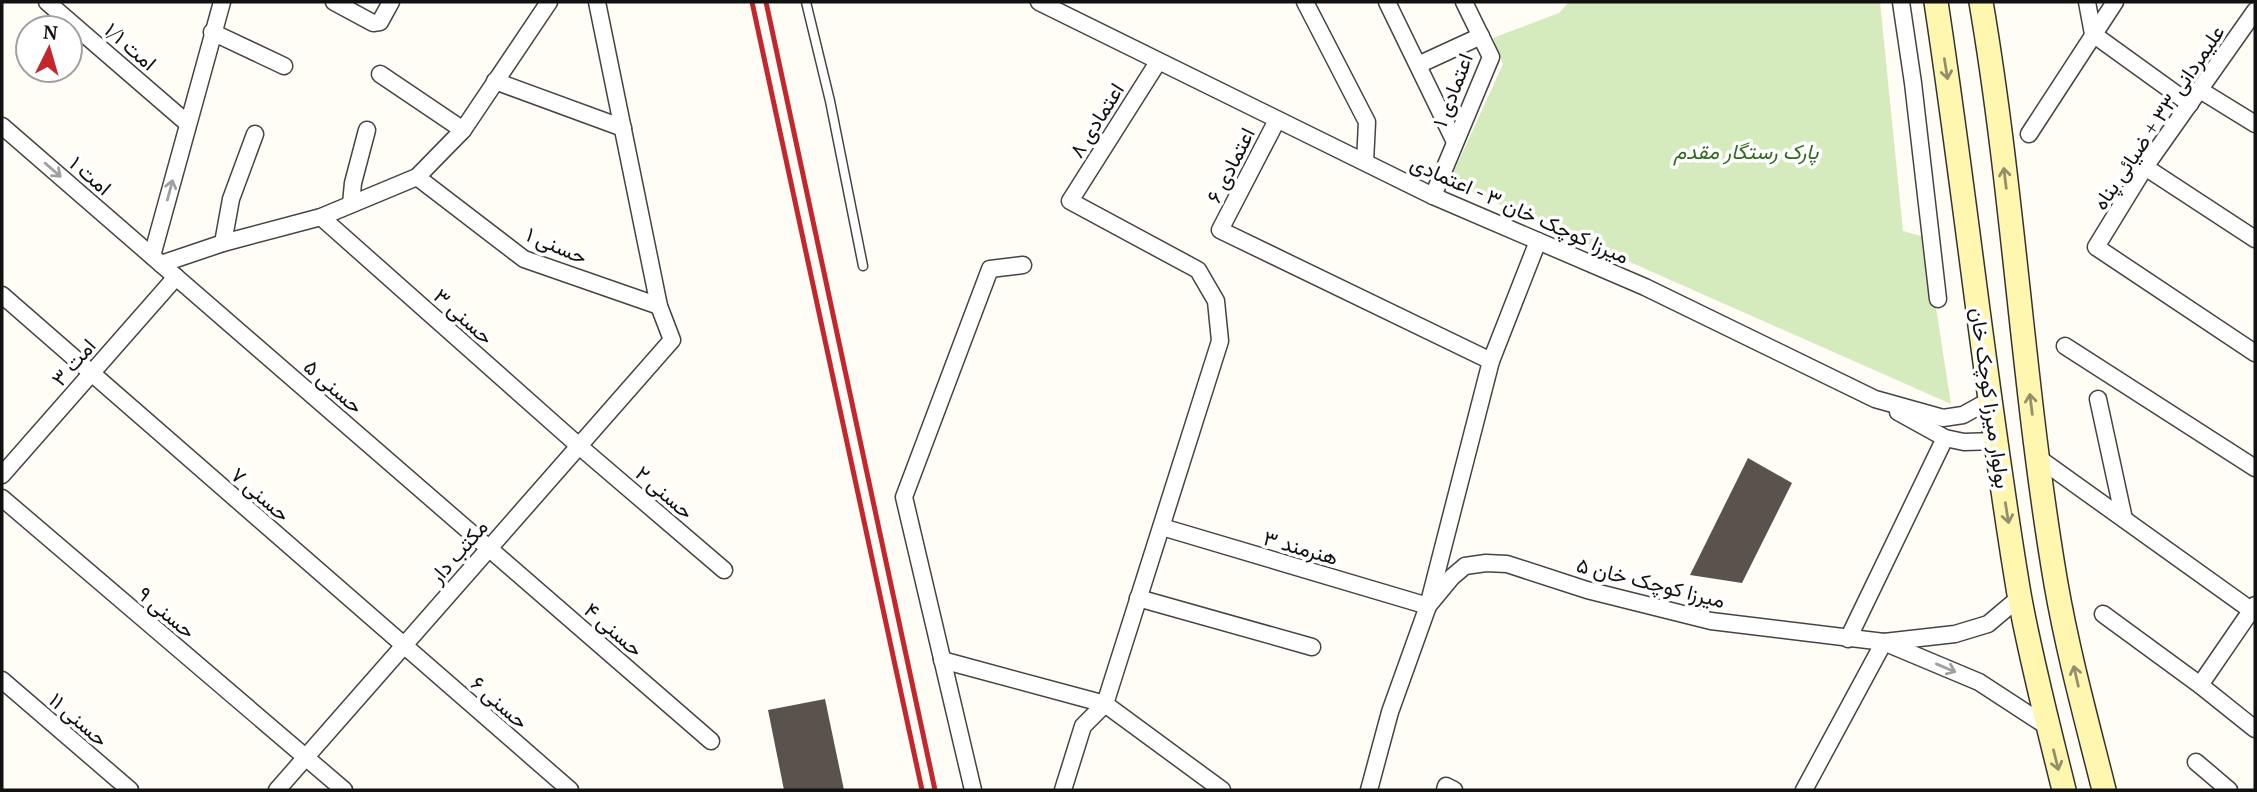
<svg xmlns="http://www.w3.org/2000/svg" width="2257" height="792" viewBox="0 0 2257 792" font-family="'PT Serif',Vazirmatn,serif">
	<rect width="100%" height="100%" fill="#fffdf5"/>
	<polygon fill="#d5ebbd" points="1569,2 1880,2 1903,231 1925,237 1951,404 1449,182 1503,64 1493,38 1559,13"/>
	<g fill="#5a524d">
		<polygon points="1748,458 1792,483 1742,583 1690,575"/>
		<polygon points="825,699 844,790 784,790 768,710"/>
	</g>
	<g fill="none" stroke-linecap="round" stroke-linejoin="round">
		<g stroke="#444" stroke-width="11">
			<polyline id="lane" points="806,2 830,101 863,266"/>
		</g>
		<g stroke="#444" stroke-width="19">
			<g id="street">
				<polyline points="47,2 187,123"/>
				<polyline points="334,2 373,23 380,22 391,2"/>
				<polyline points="1039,2 1433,196 1645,287 1875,399 1943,418 1963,415 1990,400"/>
				<polyline points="1305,2 1367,122 1365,162"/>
				<polyline points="1387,2 1455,142"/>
				<polyline points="1901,2 1913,83 1938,299"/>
				<polyline points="2087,2 2093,34 2190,104"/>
				<polyline points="2255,11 2145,167 2096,247 2255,353"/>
				<polyline points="212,32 284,66"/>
				<polyline points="1158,62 1070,201 1198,270 1216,301 1220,341 1105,704 1222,790"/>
				<polyline points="1418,65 1481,36"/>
				<polyline points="380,74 463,130"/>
				<polyline points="495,81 623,128"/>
				<polyline points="2200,90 2255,124"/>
				<polyline points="1277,120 1220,230 1491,361"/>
				<polyline points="2,126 711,741"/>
				<polyline points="2029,134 2115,2"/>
				<polyline points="2145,167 2255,239"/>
				<polyline points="417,177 524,259 659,306"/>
				<polyline points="1433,196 1491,57 1464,2"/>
				<polyline points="351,204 353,183 367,130"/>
				<polyline points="321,217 579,446 724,570"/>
				<polyline points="223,243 231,199 255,134"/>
				<polyline points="152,256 222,2"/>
				<polyline points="161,264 223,243 321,217 417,177 463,130 549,2"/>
				<polyline points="2,295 570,790"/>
				<polyline points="2065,346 2255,468"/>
				<polyline points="2098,399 2124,519"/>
				<polyline points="1898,412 1945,438 1964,442 1996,441"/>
				<polyline points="2037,457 2255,613"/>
				<polyline points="2,475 176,277"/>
				<polyline points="2,498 344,790"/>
				<polyline points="1162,527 1428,606 1452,577 1465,566 1486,563 1507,564 1587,590 1711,621 1884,642 1955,634 1988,624 2020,597"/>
				<polyline points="1138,598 1312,647"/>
				<polyline points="2103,614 2200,685 2255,729"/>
				<polyline points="1848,639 1945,438"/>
				<polyline points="1886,643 1979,682 2048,727"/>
				<polyline points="942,660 1105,704"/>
				<polyline points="2,680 130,790"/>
				<polyline points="2200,685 2255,605"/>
				<polyline points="2196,762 2229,790"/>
				<polyline points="277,790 672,340 659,306 597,2"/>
				<polyline points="973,790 904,497 990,269 1023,265"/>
				<polyline points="1063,790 1083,726 1105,704"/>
				<polyline points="1369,790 1390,712 1428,606 1491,361 1538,241"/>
				<polyline points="1445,790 1446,786 1454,790"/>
				<polyline points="1804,790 1884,642"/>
			</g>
		</g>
		<g stroke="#333" stroke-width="26">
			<g id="secondary">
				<path d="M 1936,2 C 1966,199 1986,397 2019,594 C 2031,660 2048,725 2064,790"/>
				<path d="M 1981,2 C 2014,195 2023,391 2056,584 C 2068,653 2087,722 2104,790"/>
			</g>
		</g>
		<use href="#lane" stroke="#fff" stroke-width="8"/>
		<use href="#street" stroke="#fff" stroke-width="16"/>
		<use href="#secondary" stroke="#fff6b0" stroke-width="23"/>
		<g stroke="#c4262e" stroke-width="5">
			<polyline points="752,2 922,790"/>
			<polyline points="766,2 935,790"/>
		</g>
	</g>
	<defs><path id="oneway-shaft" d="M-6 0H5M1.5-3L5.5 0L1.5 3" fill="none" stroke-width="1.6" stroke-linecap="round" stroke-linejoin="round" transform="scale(1.75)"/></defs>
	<g stroke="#948f68">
		<use href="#oneway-shaft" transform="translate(1946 69) rotate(81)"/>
		<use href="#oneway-shaft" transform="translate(2005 178) rotate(-97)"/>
		<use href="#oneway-shaft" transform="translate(2031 404) rotate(-97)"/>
		<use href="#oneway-shaft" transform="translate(2007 513) rotate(81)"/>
		<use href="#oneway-shaft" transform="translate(2076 676) rotate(-103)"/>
		<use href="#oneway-shaft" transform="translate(2056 760) rotate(76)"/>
	</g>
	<g stroke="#a0a0a0">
		<use href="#oneway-shaft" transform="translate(53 170) rotate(41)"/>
		<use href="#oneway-shaft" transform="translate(170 190) rotate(-75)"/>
		<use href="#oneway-shaft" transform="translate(1946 668) rotate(23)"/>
	</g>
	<g text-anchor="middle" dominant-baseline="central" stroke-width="7" stroke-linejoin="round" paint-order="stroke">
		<g font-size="21" fill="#111" stroke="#fff">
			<text transform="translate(131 46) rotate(41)">امت ۱/۱</text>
			<text transform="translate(1452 90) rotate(-69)">اعتمادی ۱</text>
			<text transform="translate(2158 117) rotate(-56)">علیمردانی ۳۳ + ضیائی پناه</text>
			<text transform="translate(1096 120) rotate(-58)">اعتمادی ۸</text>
			<text transform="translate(1230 165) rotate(-63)">اعتمادی ۶</text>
			<text transform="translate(91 175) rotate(41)">امت ۱</text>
			<text transform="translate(1520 209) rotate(24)">میرزا کوچک خان ۳ - اعتمادی</text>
			<text transform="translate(557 245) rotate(23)">حسنی ۱</text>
			<text transform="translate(464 316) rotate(42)">حسنی ۳</text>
			<text transform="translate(73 362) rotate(-49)">امت ۳</text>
			<text transform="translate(334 386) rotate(41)">حسنی ۵</text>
			<text transform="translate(1991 398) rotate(82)">بولوار میرزا کوچک خان</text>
			<text transform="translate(665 492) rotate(41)">حسنی ۲</text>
			<text transform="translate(261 494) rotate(41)">حسنی ۷</text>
			<text transform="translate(1301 547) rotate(16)">هنرمند ۳</text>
			<text transform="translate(458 551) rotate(-49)">مکتب دار</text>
			<text transform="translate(1651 582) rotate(14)">میرزا کوچک خان ۵</text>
			<text transform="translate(167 612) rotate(40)">حسنی ۹</text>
			<text transform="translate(614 629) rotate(41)">حسنی ۴</text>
			<text transform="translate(500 702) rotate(41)">حسنی ۶</text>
			<text transform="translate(79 719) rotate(41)">حسنی ۱۱</text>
		</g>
		<g font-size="21" font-style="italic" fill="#2f6b1f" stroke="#fff">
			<text x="1746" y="151">پارک رستگار مقدم</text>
		</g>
	</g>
	<rect width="2257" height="792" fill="none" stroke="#111111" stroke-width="7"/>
	<g transform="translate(49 49) rotate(5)"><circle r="33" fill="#ffffff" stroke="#a0a0a0" stroke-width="2"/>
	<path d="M0-5L12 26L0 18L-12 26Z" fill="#c4262e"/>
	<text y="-10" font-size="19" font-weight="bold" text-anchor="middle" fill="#111111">N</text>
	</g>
</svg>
